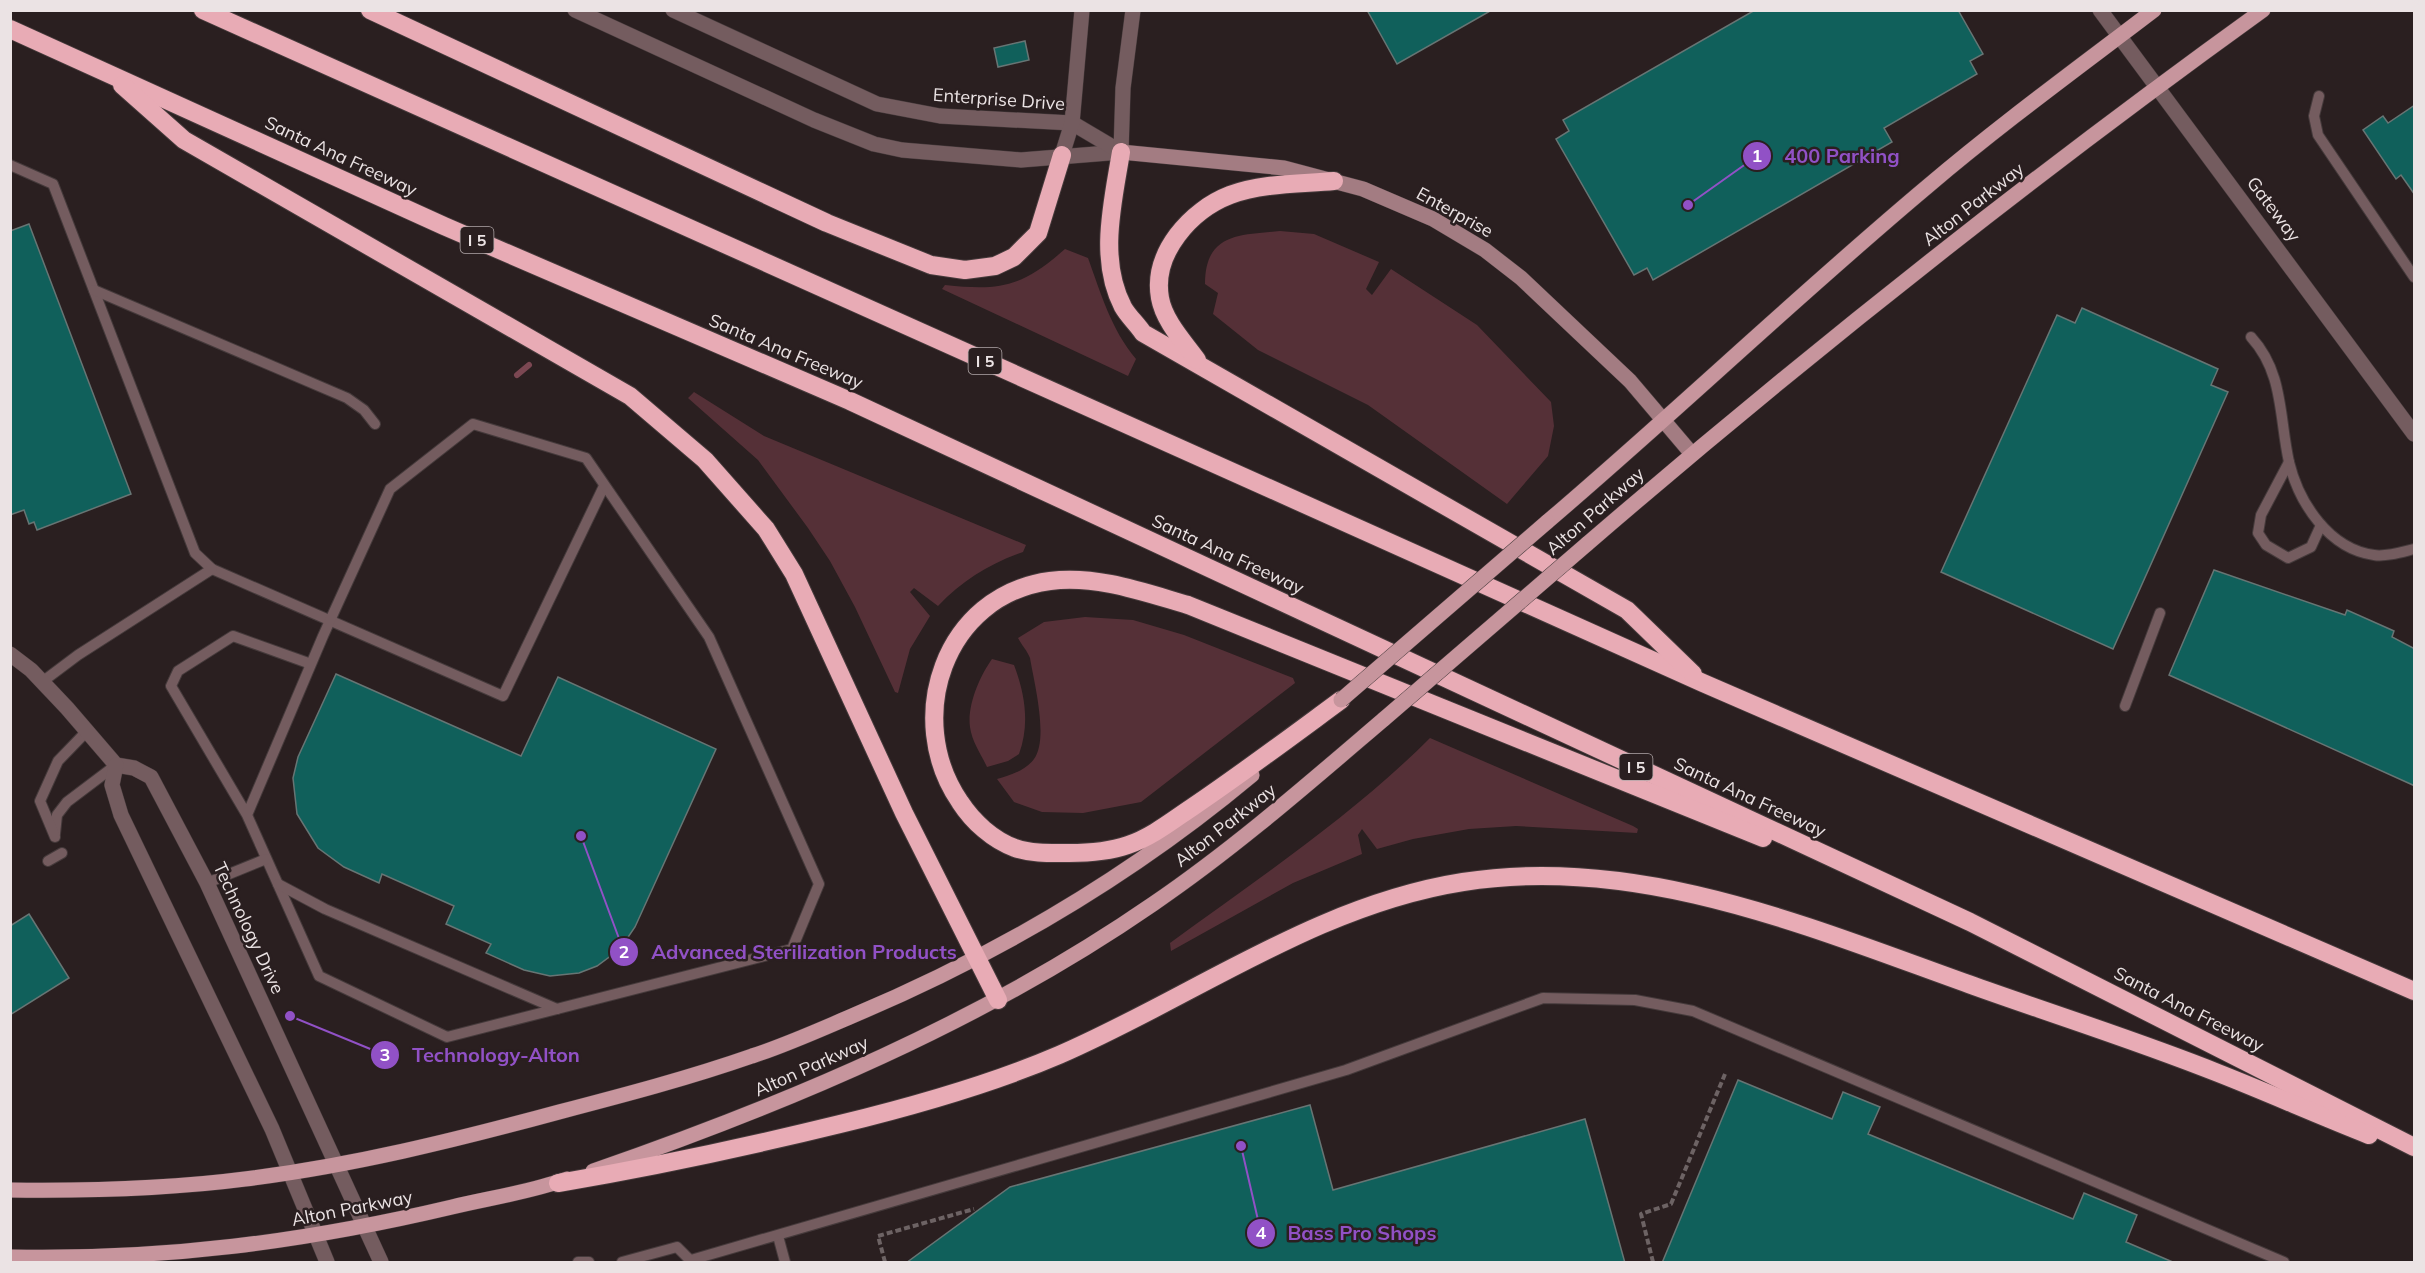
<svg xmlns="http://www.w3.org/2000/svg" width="2425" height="1273" viewBox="0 0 2425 1273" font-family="Mulish,sans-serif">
	<rect width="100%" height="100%" fill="#2a1f20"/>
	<g fill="#553037">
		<path d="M 1280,231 L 1314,234 L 1379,262 L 1366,289 L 1372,295 L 1391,269 L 1477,325 L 1551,402 L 1554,426 L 1548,456 L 1507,504 L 1368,405 L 1258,350 L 1213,314 L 1218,293 L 1205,284 C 1205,233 1240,235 1280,231 Z"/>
		<path d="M 1065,249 L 1088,258 C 1101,294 1111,329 1136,359 L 1128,376 L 942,289 L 945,285 C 1001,291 1022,287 1065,249 Z"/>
		<path d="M 694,392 L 764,436 L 1026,545 L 1023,552 C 989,564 963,580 938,606 L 914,588 L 910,592 L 930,616 L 910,649 L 898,693 L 895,692 L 855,607 L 830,561 L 808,528 L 758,460 L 688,398 Z"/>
		<path d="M 1085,617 L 1133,620 L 1184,635 L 1293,678 L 1295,683 L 1141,802 L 1083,813 L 1042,812 L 1014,802 L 997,779 C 1010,775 1025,771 1034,759 C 1049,739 1034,682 1030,658 C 1028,652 1021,644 1018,638 L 1044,622 Z"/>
		<path d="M 992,659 L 1014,665 C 1025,694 1030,724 1019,754 L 1008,761 L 987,767 C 981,754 972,742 970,727 C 967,705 980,676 992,659 Z"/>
		<path d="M 1430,738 L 1633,826 L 1638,829 L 1637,833 L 1516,826 L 1469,829 L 1413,839 L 1377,849 L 1362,829 L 1358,835 L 1362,854 L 1293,883 L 1171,951 L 1170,943 C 1259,878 1352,816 1430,738 Z"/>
	</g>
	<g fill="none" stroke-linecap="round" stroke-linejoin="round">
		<polyline stroke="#7b4752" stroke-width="6" points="517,375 529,365"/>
	</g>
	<g fill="#10605b" stroke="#677574" stroke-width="1.5">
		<polygon points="1367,10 1492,10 1397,64"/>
		<polygon points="1755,10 1958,10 1983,54 1970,61 1977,74 1884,128 1892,142 1653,280 1647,268 1634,275 1556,139 1569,131 1563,120"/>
		<polygon points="1025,41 1029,60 998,67 994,48"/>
		<polygon points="2415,105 2415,195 2401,175 2396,179 2363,130 2383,116 2388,123"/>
		<polygon points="29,224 131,494 37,530 34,522 29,524 24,510 10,515 10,231"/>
		<polygon points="2082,308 2218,369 2211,385 2228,392 2113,649 1941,572 2057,315 2075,323"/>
		<polygon points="2214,570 2345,615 2347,610 2394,631 2392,637 2415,649 2415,786 2169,675"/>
		<polygon points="336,674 521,756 558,677 716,749 635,927 620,949 597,966 579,973 550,976 524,970 486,953 491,944 446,924 454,906 382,874 379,883 344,867 318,848 297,814 293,778 298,757"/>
		<polygon points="29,914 69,978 10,1015 10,926"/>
		<polygon points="1738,1080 1832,1119 1843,1092 1880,1107 1868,1134 2073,1219 2084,1193 2137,1215 2126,1242 2175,1263 1662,1263"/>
		<polygon points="1310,1105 1333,1190 1585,1119 1625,1263 906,1263 1010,1187"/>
	</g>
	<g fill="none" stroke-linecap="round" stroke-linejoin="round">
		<g stroke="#453a3b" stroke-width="12">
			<g id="service">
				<polyline points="2319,96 2314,116 2318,135 2414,277"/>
				<polyline points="10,165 53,184 195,553 212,569 503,696 604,486"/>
				<polyline points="94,290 347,398 364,410 375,424"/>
				<path d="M 2251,337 C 2284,373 2279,417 2289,462 C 2299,503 2329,549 2374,555 C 2386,557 2402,552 2414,549"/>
				<polyline points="2289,462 2261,515 2258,533 2266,545 2288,558 2311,547 2321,525"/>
				<polyline points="42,682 78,655 212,569"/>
				<polyline points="2125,706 2160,613"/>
				<polyline points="247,815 323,636 390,489 473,424 586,458 709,637 819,884 792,949 447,1037 319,976 247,815 171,686 178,671 233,636 311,664"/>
				<polyline points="55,834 57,815 67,802 116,765"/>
				<polyline points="55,837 40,801 58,761 87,731"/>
				<polyline points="48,861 62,853"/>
				<polyline points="207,883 266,859"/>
				<polyline points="278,884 325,909 557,1009"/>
				<polyline points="778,1236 785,1262"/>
				<polyline points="691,1260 1346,1070 1543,998 1635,1000 1693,1011 2284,1262"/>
				<polyline points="578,1262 589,1262"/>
				<polyline points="622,1262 677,1247 692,1262"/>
			</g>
		</g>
		<g stroke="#453a3b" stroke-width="16">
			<g id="tertiary">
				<polyline points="575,10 814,120 874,144 902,150 1021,160 1121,152"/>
				<polyline points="673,10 877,104 940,116 1072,123 1121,152"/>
				<polyline points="2100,10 2414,434"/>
				<polyline points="1121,152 1123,88 1133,10"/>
				<polyline points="1062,155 1072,123 1082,10"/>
				<polyline points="10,654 31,670 67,708 116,765 134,768 151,777 207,883 381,1262"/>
				<polyline points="116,765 112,785 121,815 272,1129 327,1262"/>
			</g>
		</g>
		<g stroke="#453a3b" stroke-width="16">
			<polyline id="secondary" points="1121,152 1284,168 1363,189 1433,219 1485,250 1521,278 1630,381 1692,454"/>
		</g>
		<g stroke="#453a3b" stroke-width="16">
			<g id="primary">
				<path d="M 1547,522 C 1676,412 1798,295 1928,186 C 2001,124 2078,68 2154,10"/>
				<path d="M 1587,544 C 1804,357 2030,178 2263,10"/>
				<path d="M 593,1171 C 789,1103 982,1022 1153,904 C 1235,848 1309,783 1384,719"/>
				<path d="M 10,1190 C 88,1191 168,1189 245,1179 C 351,1166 456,1140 559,1112 C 624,1095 689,1078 752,1056 C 786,1045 819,1030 852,1016 C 997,955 1130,877 1252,775"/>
				<path d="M 10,1257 C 164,1260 304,1242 452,1207 C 490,1198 530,1192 567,1179"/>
			</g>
		</g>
		<g stroke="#453a3b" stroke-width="20">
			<g id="motorway">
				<polyline points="203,10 1703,683 2414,991"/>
				<polyline points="370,10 827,223 931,265 965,270 995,266 1014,257 1038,233 1062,155"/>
				<polyline points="10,29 444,226 850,401 1970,922 2414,1147"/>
				<polyline points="122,85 184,140 630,396 705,460 766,529 794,574 904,813 998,1000"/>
				<path d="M 1121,152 C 1113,202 1098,259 1123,307 C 1128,316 1137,324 1143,333 L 1627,610 L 1693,674"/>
				<path d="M 1197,360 C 1184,342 1164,321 1160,298 C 1152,253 1191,210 1230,195 C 1262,183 1300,184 1334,181"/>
				<path d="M 1341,700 C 1292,736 1244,772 1194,806 C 1173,820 1152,837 1128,845 C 1108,852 1089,853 1069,853 C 1052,853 1032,854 1015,848 C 993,840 973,822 960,802 C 903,719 944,595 1050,581 C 1097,575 1143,592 1188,605 L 1763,838"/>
				<path d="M 558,1183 C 653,1167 746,1147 840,1124 C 914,1106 989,1085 1059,1055 C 1193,997 1316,905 1463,882 C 1640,854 1811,928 1974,986 C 2055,1015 2138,1041 2218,1073 C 2269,1093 2318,1115 2369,1135"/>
			</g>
		</g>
		<g stroke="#6d6364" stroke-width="4" stroke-dasharray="6 3" stroke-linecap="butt">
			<polyline points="885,1262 878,1236 974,1209"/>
			<polyline points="1653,1262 1641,1214 1671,1204 1725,1074"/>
		</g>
		<use href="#service" stroke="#745c5f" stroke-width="10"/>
		<use href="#tertiary" stroke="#745c5f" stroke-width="15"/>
		<use href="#secondary" stroke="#a37c82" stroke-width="15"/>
		<use href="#primary" stroke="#c7959d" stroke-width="15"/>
		<use href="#motorway" stroke="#e8abb5" stroke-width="18"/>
		<g stroke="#453a3b" stroke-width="16" stroke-linecap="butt">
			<g id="primary-bridge">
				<polyline points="1341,700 1547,522"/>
				<polyline points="1384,719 1587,544"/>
			</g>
		</g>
		<use href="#primary-bridge" stroke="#c7959d" stroke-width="15"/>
	</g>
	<g text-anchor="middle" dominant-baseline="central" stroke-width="5" stroke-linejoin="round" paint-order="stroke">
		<g fill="#2a1f20" stroke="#b1a8a9" stroke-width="1.5">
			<rect x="460.5" y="227" width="33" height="26" rx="4.5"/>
			<rect x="968.5" y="348" width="33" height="26" rx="4.5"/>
			<rect x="1619.5" y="754" width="33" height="26" rx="4.5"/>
		</g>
		<g font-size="16" font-weight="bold" fill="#ebe3e4">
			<text x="477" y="240">I 5</text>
			<text x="985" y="361">I 5</text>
			<text x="1636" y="767">I 5</text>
		</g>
		<g font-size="18" fill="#ebe3e4" stroke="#2a1f20">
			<text transform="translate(999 99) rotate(4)">Enterprise Drive</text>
			<text transform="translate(341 156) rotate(25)">Santa Ana Freeway</text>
			<text transform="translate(1973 204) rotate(-38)">Alton Parkway</text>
			<text transform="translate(2274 209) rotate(53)">Gateway</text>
			<text transform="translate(1455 212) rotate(29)">Enterprise</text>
			<text transform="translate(786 351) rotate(23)">Santa Ana Freeway</text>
			<text transform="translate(1595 511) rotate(-41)">Alton Parkway</text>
			<text transform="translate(1228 554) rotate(25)">Santa Ana Freeway</text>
			<text transform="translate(1750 797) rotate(25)">Santa Ana Freeway</text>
			<text transform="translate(1225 825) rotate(-38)">Alton Parkway</text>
			<text transform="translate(249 928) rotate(65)">Technology Drive</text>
			<text transform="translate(2189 1009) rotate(27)">Santa Ana Freeway</text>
			<text transform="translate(811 1066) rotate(-24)">Alton Parkway</text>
			<text transform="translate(352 1208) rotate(-11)">Alton Parkway</text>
		</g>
	</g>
	<path fill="none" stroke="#9151c6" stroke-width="2" d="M1688 205L1757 156M581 836L624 952M290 1016L385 1055M1241 1146L1261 1233"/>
	<g fill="#9151c6" stroke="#2a1f20" stroke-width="2">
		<circle cx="1688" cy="205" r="6"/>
		<circle cx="581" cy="836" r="6"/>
		<circle cx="290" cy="1016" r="6"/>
		<circle cx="1241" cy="1146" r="6"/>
		<circle cx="1757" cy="156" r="15"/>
		<circle cx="624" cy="952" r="15"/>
		<circle cx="385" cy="1055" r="15"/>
		<circle cx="1261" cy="1233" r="15"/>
	</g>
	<g font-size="18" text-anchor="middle" font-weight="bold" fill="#fff">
		<text x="1757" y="162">1</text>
		<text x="624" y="958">2</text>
		<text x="385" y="1061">3</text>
		<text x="1261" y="1239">4</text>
	</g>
	<g font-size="20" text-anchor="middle" font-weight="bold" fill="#9151c6" stroke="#2a1f20" stroke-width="5" stroke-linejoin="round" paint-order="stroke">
		<text x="1842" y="163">400 Parking</text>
		<text x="804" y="959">Advanced Sterilization Products</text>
		<text x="496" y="1062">Technology-Alton</text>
		<text x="1362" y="1240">Bass Pro Shops</text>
	</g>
	<rect width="2425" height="1273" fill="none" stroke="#ebe3e4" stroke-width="24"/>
</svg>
